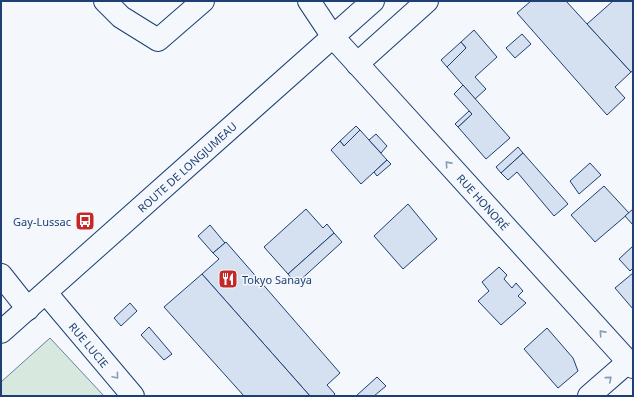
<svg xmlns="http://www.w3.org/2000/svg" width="634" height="397" viewBox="0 0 634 397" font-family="'Noto Sans',sans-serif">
	<rect width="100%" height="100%" fill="#f4f7fb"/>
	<polygon fill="#d7e8df" stroke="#687fa3" points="50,338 104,396 1,396 1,382"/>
	<g fill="#d5e0f0" stroke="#1d3f73">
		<polygon points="531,1 566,1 631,72 615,87 625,98 607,115 517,13"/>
		<polygon points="613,1 633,1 633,71 631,72 587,24"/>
		<polygon points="474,30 497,57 475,77 486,89 475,99 447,67 466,48 461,42"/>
		<polygon points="522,34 531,44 515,58 506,48"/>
		<polygon points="461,42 466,48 447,67 441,60"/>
		<polygon points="463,85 510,138 486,159 458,127 472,114 454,94"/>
		<polygon points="469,111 472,114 458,127 455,124"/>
		<polygon points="356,126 360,130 344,146 340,141"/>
		<polygon points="360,130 387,160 361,184 331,150 340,141 344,146"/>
		<polygon points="376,134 387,146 381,153 369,140"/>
		<polygon points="518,147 523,153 501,173 496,167"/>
		<polygon points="523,153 568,204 554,216 517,172 508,180 501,173"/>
		<polygon points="387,160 391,164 377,176 374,172"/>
		<polygon points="590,163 601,175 579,194 570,181"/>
		<polygon points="604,186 629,213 595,242 571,215"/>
		<polygon points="408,204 437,239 403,269 374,236"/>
		<polygon points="306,209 323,228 327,224 334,233 288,274 264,247"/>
		<polygon points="633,209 633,225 625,216"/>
		<polygon points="210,225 225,243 213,253 198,236"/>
		<polygon points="334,233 342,242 296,284 288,274"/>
		<polygon points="226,242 340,373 327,385 335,394 333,396 310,396 202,274 219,259 213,253"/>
		<polygon points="633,246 633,268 630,271 619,259"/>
		<polygon points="499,267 507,275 504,279 512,288 516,283 523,291 518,296 526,303 501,325 478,301 489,291 482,282"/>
		<polygon points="633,273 633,309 615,288"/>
		<polygon points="202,274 310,396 244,396 164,307"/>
		<polygon points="130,303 137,311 121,326 114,318"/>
		<polygon points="149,327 172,354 164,360 141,335"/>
		<polygon points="547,328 573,358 578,371 558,388 524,349"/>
		<polygon points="377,377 386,386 374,396 356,396"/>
	</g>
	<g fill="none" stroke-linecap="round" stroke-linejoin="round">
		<g stroke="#1d3f73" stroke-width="24">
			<g id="minor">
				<polyline points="105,1 121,17 158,40 203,1"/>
				<polyline points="309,1 333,37 633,367"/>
				<polyline points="357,64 427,1"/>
				<polyline points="1,275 28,309"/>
				<polyline points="46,293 133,396"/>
				<polyline points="1,332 373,1"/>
				<polyline points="589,396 628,362"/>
			</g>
		</g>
		<use href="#minor" stroke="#f4f7fb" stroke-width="22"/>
	</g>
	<defs><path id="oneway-chevron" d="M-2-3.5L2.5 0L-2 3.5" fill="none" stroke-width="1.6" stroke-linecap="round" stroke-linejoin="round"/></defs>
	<g stroke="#889bb7">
		<use href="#oneway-chevron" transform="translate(448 164) rotate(-132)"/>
		<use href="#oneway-chevron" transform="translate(602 333) rotate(-132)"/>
		<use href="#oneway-chevron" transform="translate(116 376) rotate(50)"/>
		<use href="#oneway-chevron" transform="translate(609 379) rotate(-41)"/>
	</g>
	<defs>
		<g id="bus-square" transform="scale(1)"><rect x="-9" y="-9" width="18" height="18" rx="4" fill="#c62828" stroke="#f4f7fb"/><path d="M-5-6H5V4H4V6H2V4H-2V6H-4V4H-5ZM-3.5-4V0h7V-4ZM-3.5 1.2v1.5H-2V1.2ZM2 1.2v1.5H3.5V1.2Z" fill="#fff"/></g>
		<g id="restaurant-square" transform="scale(1)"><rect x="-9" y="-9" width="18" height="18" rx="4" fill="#c62828" stroke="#f4f7fb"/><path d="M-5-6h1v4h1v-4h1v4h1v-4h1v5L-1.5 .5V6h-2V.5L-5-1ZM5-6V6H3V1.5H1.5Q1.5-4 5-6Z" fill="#fff"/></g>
	</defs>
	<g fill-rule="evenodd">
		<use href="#bus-square" x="85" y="221"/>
		<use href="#restaurant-square" x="228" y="279"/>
	</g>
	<g text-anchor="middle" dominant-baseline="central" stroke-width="3" stroke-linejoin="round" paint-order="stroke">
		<g font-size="11" fill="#1d3f73" stroke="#f4f7fb">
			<text transform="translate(187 167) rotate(-42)">ROUTE DE LONGJUMEAU</text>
			<text transform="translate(483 202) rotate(48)">RUE HONORÉ</text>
			<text transform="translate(89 345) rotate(50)">RUE LUCIE</text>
		</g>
		<g font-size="11" fill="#1d3f73" stroke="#f4f7fb" text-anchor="end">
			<text x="71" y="221">Gay-Lussac</text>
			<text x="242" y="279" text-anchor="start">Tokyo Sanaya</text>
		</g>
	</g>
	<rect width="634" height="397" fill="none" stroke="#1d3f73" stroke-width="4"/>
</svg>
